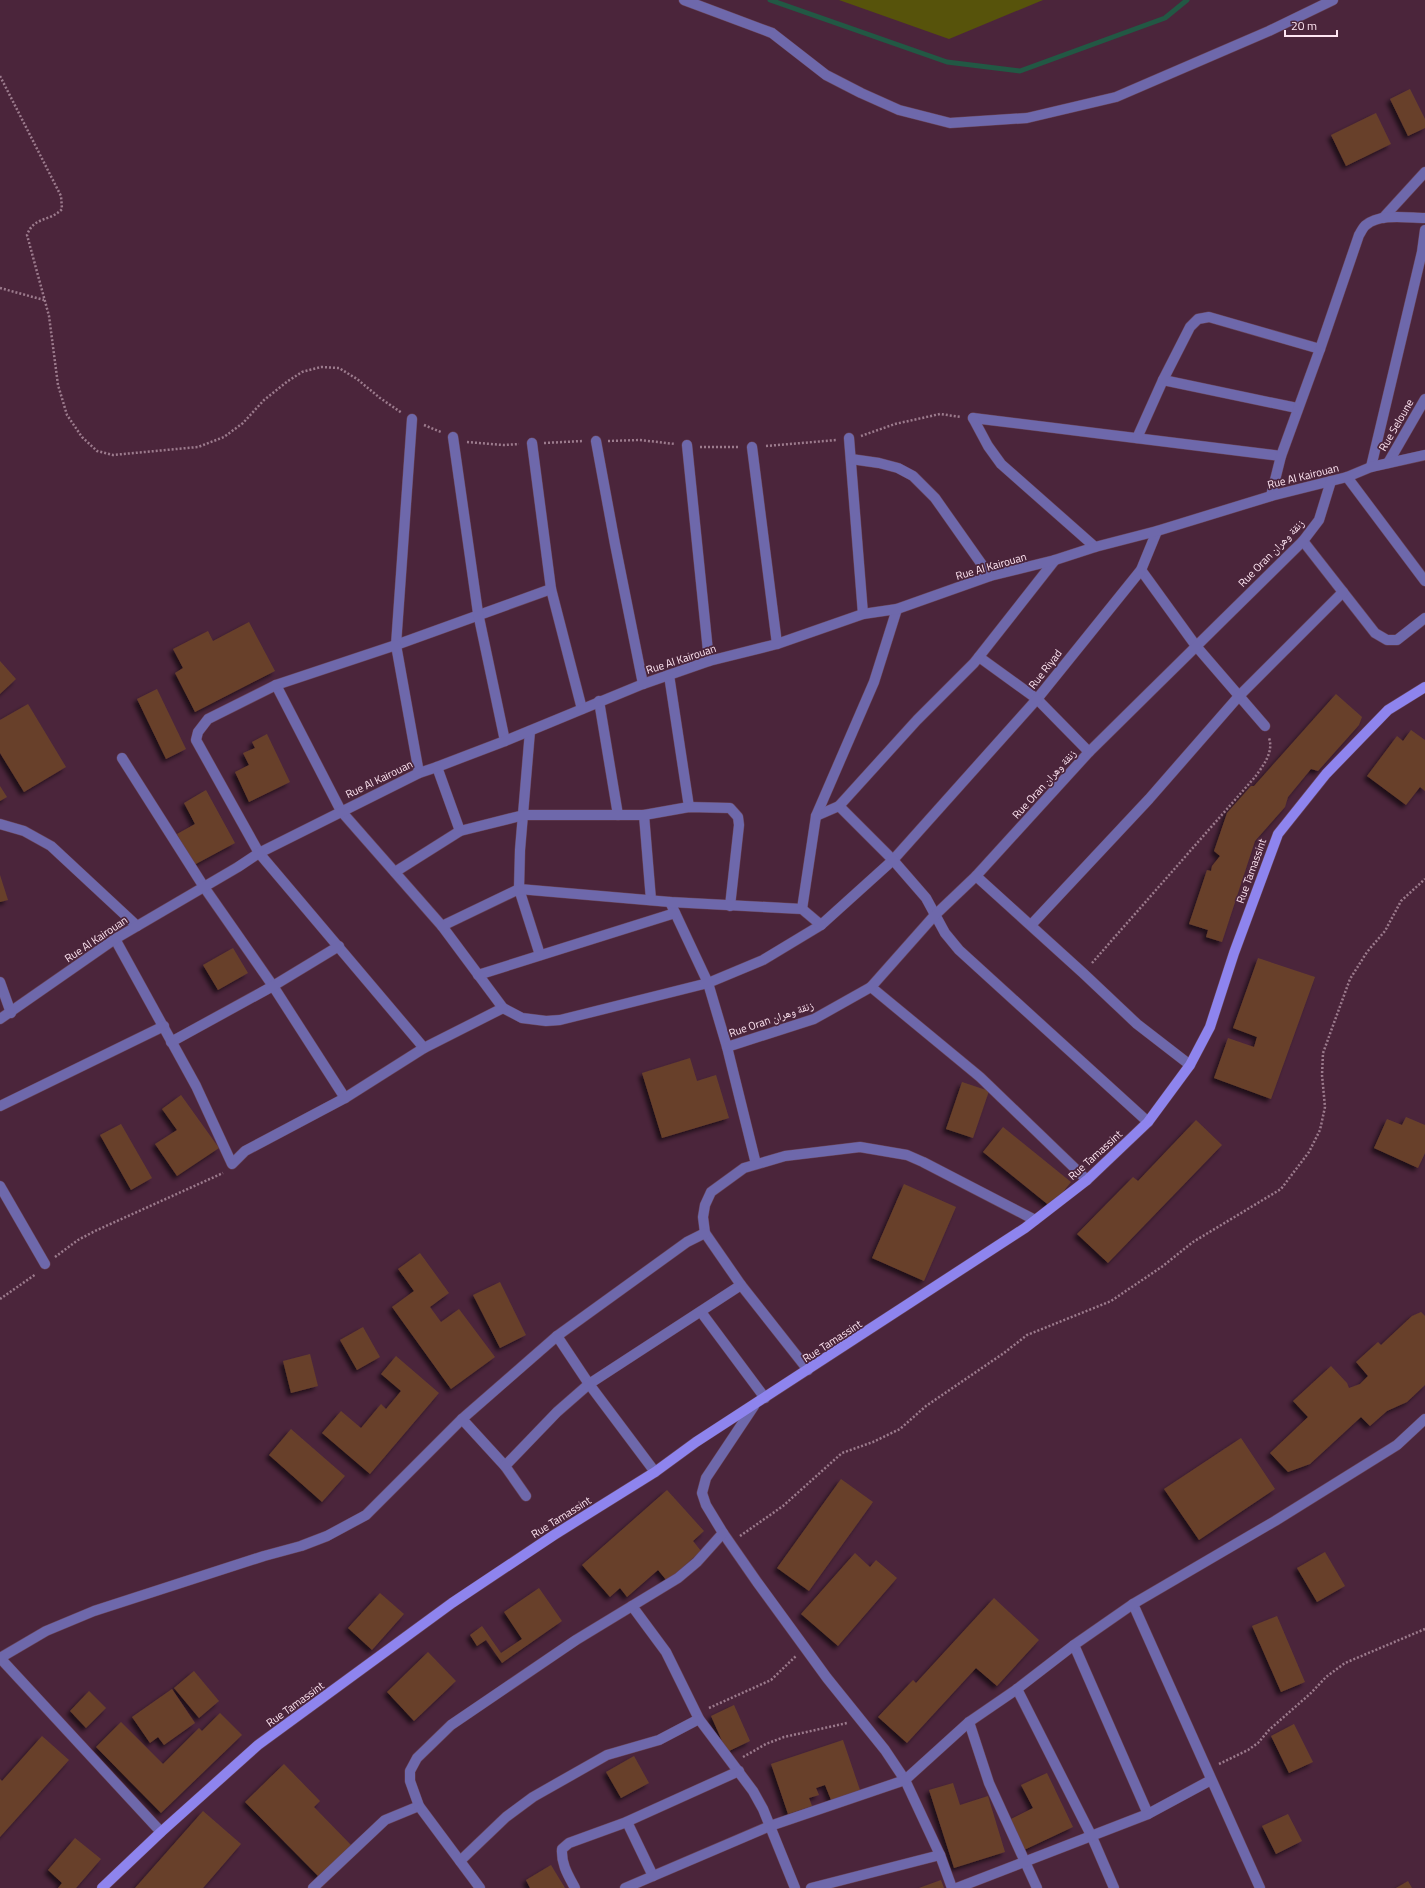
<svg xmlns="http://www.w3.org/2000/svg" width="1425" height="1888" viewBox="0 0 1425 1888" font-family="'Titillium Web','Noto Naskh Arabic',sans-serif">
	<defs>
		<filter id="shadow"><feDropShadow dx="-3.5" dy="3.5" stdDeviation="2" flood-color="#0009"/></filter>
	</defs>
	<rect width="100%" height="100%" fill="#4b253b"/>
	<polygon fill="#57530b" points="839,0 1043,0 949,39"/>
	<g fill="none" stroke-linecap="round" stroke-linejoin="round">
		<polyline stroke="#225844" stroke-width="5" points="770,0 947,62 1020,71 1165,18 1187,0"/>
	</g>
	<g fill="#68402c" filter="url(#shadow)">
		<polygon points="1410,89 1425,119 1425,128 1408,136 1390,99"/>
		<polygon points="1376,113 1391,144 1346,166 1331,135"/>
		<polygon points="249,622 275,671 195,712 175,673 183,668 173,649 208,631 213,641"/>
		<polygon points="0,661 16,679 0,694"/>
		<polygon points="157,689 186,749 166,759 137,699"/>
		<polygon points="1336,694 1362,717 1359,725 1318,771 1311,769 1288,797 1285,807 1255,841 1222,942 1206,937 1208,930 1189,924 1207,870 1211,871 1212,866 1220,856 1214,851 1227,813 1251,786 1254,786"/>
		<polygon points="28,704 66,767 24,792 0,753 0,720"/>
		<polygon points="1411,730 1425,740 1425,791 1420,787 1406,805 1367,776 1397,736 1403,741"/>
		<polygon points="267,734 290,782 249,802 235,772 249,765 243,753 255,748 252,742"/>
		<polygon points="0,786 7,797 0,801"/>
		<polygon points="206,790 235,843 194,865 177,834 195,824 184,803"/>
		<polygon points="0,875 8,900 0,902"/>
		<polygon points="233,948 248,973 218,990 203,965"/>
		<polygon points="1258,958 1315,977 1271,1099 1214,1078 1228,1038 1254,1047 1257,1037 1233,1028"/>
		<polygon points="690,1058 697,1081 716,1075 729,1118 662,1138 642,1073"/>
		<polygon points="962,1082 989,1091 973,1138 946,1129"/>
		<polygon points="181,1095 219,1148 177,1176 155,1144 177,1130 162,1109"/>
		<polygon points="1406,1117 1425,1125 1425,1153 1418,1168 1374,1148 1387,1119 1402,1125"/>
		<polygon points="1196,1120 1222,1145 1108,1263 1077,1234 1133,1177 1138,1181"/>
		<polygon points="121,1124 152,1178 131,1190 100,1135"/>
		<polygon points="1003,1127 1071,1182 1051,1207 983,1152"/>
		<polygon points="904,1184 956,1207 924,1281 872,1258"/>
		<polygon points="420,1253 449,1293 430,1307 441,1322 459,1309 495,1357 451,1389 392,1307 414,1291 398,1269"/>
		<polygon points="500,1282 526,1335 500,1348 473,1295"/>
		<polygon points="1421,1312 1425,1316 1425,1385 1407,1402 1387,1411 1370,1426 1361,1417 1310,1464 1288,1472 1270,1453 1308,1417 1293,1401 1331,1366 1347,1383 1349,1388 1360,1384 1368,1376 1356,1362 1378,1342 1381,1345 1412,1316"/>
		<polygon points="363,1327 380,1357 357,1370 340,1340"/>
		<polygon points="310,1354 318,1386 291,1393 283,1361"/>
		<polygon points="396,1356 439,1393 370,1474 322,1433 341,1411 361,1428 381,1404 386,1409 401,1391 381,1374"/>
		<polygon points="291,1429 345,1476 322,1502 269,1455"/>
		<polygon points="1241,1438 1275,1489 1199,1540 1164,1489"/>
		<polygon points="841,1479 873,1502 809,1591 777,1568"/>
		<polygon points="667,1490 704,1531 693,1541 701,1551 667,1581 658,1570 627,1597 620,1588 610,1597 582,1565"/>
		<polygon points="1325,1552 1345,1586 1317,1602 1297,1568"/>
		<polygon points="855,1553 870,1567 876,1560 897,1578 838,1646 801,1614"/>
		<polygon points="539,1588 562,1621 502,1663 486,1640 477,1646 470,1635 482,1626 501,1653 522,1639 504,1612"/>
		<polygon points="380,1593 404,1614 372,1650 348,1628"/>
		<polygon points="994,1598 1039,1640 997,1686 976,1668 907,1743 878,1717 913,1680 916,1683"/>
		<polygon points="1277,1616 1305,1682 1281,1692 1252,1626"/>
		<polygon points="428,1652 456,1681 414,1721 387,1692"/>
		<polygon points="194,1671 219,1701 199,1718 174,1688"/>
		<polygon points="172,1689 195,1723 164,1745 158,1737 150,1743 132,1717"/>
		<polygon points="89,1691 106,1708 86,1728 70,1711"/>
		<polygon points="734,1705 750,1741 727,1752 711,1716"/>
		<polygon points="220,1713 242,1735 161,1813 96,1747 121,1722 163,1764 199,1728 202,1731"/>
		<polygon points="1294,1724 1313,1762 1289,1773 1271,1736"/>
		<polygon points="42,1736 69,1760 0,1837 0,1779 2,1781"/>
		<polygon points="843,1740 860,1790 831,1800 825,1785 816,1788 819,1795 809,1798 812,1806 788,1814 771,1764"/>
		<polygon points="634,1756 649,1783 621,1798 606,1772"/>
		<polygon points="284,1764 320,1801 314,1807 351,1845 319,1877 245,1802"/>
		<polygon points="1047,1773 1073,1827 1024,1850 1009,1820 1033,1808 1021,1785"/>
		<polygon points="953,1783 960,1805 988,1796 1005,1852 954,1868 929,1790"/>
		<polygon points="203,1811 241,1844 203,1888 135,1888"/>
		<polygon points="1288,1814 1302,1841 1276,1854 1262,1826"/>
		<polygon points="75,1838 101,1859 76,1888 58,1888 62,1883 48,1870"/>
		<polygon points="551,1865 565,1888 530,1888 526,1880"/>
		<polygon points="941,1880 944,1888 919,1888"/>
		<polygon points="1408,1881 1412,1888 1396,1888"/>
	</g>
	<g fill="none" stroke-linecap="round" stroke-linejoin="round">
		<g stroke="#684458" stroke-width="11">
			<g id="street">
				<polyline points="684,0 772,33 826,75 861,93 899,110 950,123 1027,118 1116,97 1269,31 1333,0"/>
				<polyline points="1383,218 1425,172"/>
				<polyline points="1163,380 1297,408"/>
				<polyline points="973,418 1281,456"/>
				<polyline points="973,418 988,446 1001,464 1095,547"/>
				<polyline points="412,419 396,645 551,589"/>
				<polyline points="453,437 478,613 505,741"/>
				<polyline points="849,438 863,614"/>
				<polyline points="1137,438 1163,380 1190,327 1198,319 1209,317 1320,349"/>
				<polyline points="596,441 615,544 643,684"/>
				<polyline points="532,443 551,589 582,709"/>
				<polyline points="687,445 709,661"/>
				<polyline points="752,447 777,644"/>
				<polyline points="851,459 879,463 898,468 913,476 935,498 990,576"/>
				<polyline points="1388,463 1425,399"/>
				<polyline points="1371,467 1422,252 1425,230"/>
				<polyline points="1347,477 1425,581"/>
				<path d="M 1271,496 L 1281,456 L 1320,349 L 1359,235 C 1361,232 1363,227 1366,225 C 1380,213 1408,218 1425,218"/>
				<polyline points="1303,541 1375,633 1387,640 1397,640 1425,618"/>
				<polyline points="1141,570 1196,646 1265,726"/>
				<polyline points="979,657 1037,699 1089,752"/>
				<polyline points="669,675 689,807"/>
				<polyline points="276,685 341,811 442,926 503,1008 522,1018 546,1021 560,1020 708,983 763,960 821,925 893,860 1037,699 1141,570 1157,531"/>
				<polyline points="599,701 618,815"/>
				<polyline points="530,731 520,850 519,889 540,955"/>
				<polyline points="122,758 204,887 273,986 345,1098"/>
				<polyline points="437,767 460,831"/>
				<polyline points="419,773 396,645 276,685 208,719 198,732 196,740 259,853 424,1048"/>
				<polyline points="839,806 893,860 926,898 945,933 959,950 1148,1122"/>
				<polyline points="644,815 651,900"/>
				<polyline points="816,816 839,806 917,720 974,663 1055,560"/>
				<polyline points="0,824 24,831 51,846 137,926"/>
				<polyline points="395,872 460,831 524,815 644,815 689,807 730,808 738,817 739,825 730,906"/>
				<polyline points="976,876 1083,973 1137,1024 1190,1065"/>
				<polyline points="670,902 708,983 727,1047 756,1164"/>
				<polyline points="802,909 816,816 874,682 897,609"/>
				<polyline points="1031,925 1149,799 1239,696 1343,592"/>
				<polyline points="442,926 519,889 670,902 802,909 821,925"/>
				<polyline points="115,939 196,1086 232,1164 245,1151 345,1098 424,1048 503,1008"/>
				<polyline points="478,975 675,913"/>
				<polyline points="0,982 11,1013"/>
				<polyline points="871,987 980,1077 1087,1180"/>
				<polyline points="0,1019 115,939 238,867 259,853 419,773 437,767 505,741 643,684 709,661 777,644 863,614 897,609 990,576 1055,560 1095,547 1157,531 1271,496 1347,477 1371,467 1425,455"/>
				<polyline points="171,1042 273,986 339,946"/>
				<polyline points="727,1047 814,1019 871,987 934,916 976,876 1089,752 1303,541 1319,520 1331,481"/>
				<polyline points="0,1106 164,1026"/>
				<polyline points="0,1186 45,1264"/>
				<polyline points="701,1312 765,1398"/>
				<polyline points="557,1336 589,1384 655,1472"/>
				<polyline points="808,1370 741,1285 705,1233 703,1217 705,1205 711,1192 744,1168 785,1156 860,1147 907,1155 923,1162 1035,1220"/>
				<polyline points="754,1406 706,1478 702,1493 706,1505 723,1533 757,1582 827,1678 885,1750 905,1780 940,1855 952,1888"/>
				<polyline points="462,1419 505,1466 526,1496"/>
				<polyline points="505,1466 557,1412 589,1384 741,1285"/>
				<polyline points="1133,1604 1260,1888"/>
				<polyline points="632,1606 666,1652 699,1719 753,1791 763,1809 795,1888"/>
				<polyline points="1074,1645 1148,1814"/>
				<polyline points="0,1658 46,1631 94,1611 264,1556 301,1546 327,1536 366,1515 462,1419 557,1336 687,1242 705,1233"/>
				<polyline points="0,1658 161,1832"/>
				<polyline points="1017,1689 1092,1837 1114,1888"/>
				<polyline points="969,1722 989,1783 1037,1888"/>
				<polyline points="627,1822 653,1876"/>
				<polyline points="460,1861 506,1817 533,1797 607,1755 659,1740 699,1719"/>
				<polyline points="313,1888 385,1820 419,1806"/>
				<polyline points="480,1888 419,1806 410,1781 410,1771 417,1758 451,1725 576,1640 678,1578 697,1562 723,1533"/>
				<path d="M 575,1888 C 568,1875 561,1864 562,1849 L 569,1843 L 624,1823 L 739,1771"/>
				<polyline points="625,1888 770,1826 905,1780 969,1722 1017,1689 1074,1645 1133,1604 1275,1521 1397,1445 1425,1419"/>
				<polyline points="811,1888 940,1855"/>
				<polyline points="957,1888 1148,1814 1211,1780"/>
			</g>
		</g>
		<g stroke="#684458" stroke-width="11">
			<polyline id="secondary" points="102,1888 161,1832 258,1745 452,1603 554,1535 655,1472 696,1442 1025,1228 1087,1180 1148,1122 1190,1065 1210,1027 1234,953 1278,834 1326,774 1388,710 1425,687"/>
		</g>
		<g stroke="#9c7b8d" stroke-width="2.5" stroke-dasharray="2 2" stroke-linecap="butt">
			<path d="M 0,76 L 61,196 L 62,209 C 50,222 34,216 27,235 L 49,316 L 58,385 L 67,415 L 82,437 L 97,451 L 113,455 L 198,447 L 224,437 L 243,423 L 264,400 L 288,381 L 302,372 L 321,367 L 339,368 L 357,379 L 380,398 L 402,413"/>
			<polyline points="0,288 44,300"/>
			<polyline points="424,425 441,432"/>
			<polyline points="861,436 895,424 940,414 961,417"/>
			<polyline points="608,441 640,440 675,444"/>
			<polyline points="467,442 503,445 519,444"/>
			<polyline points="544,443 583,441"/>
			<polyline points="766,446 837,440"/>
			<polyline points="700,447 739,447"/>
			<path d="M 1092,963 L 1255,777 C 1263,766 1274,752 1269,738"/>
			<polyline points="55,1257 78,1240 95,1231 223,1173"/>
			<polyline points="0,1299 36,1274"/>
			<polyline points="740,1536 783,1506 842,1453 873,1442 900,1429 926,1406 1004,1353 1027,1335 1111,1301 1163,1266 1193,1242 1281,1189 1309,1152 1320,1130 1325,1107 1322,1075 1323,1053 1350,979 1367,952 1385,931 1401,901 1425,879"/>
			<polyline points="709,1708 771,1680 796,1656"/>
			<polyline points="743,1757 766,1744 784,1737 847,1723"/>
			<polyline points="1219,1764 1248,1750 1258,1743 1269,1730 1311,1693 1326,1677 1345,1663 1425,1629"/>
		</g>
		<use href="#street" stroke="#6e68ab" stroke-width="10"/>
		<use href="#secondary" stroke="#8e84ee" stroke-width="10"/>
	</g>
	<g text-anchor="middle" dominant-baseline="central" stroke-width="3.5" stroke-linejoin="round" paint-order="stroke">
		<g font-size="11" fill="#fee5f2" stroke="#4b253b">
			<text transform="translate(1396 425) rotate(-60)">Rue Seloune</text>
			<text transform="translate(1303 476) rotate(-14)">Rue Al Kairouan</text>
			<text transform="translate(1271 553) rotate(-46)">Rue Oran زنقة وهران</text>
			<text transform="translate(991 566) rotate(-16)">Rue Al Kairouan</text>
			<text transform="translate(681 659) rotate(-18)">Rue Al Kairouan</text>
			<text transform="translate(1045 669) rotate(-52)">Rue Riyad</text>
			<text transform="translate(379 779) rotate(-26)">Rue Al Kairouan</text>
			<text transform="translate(1044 784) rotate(-48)">Rue Oran زنقة وهران</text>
			<text transform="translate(1251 871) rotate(-70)">Rue Tamassint</text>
			<text transform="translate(96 939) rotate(-34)">Rue Al Kairouan</text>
			<text transform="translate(771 1019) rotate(-19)">Rue Oran زنقة وهران</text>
			<text transform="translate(1095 1155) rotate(-42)">Rue Tamassint</text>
			<text transform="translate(832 1341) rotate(-33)">Rue Tamassint</text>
			<text transform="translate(561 1517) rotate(-32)">Rue Tamassint</text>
			<text transform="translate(295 1704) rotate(-36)">Rue Tamassint</text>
		</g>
	</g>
	<path d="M1285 30v6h52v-6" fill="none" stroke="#fee5f2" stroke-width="2"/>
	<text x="1291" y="30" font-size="12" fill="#fee5f2" stroke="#4b253b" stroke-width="3" paint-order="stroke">20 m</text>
</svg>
